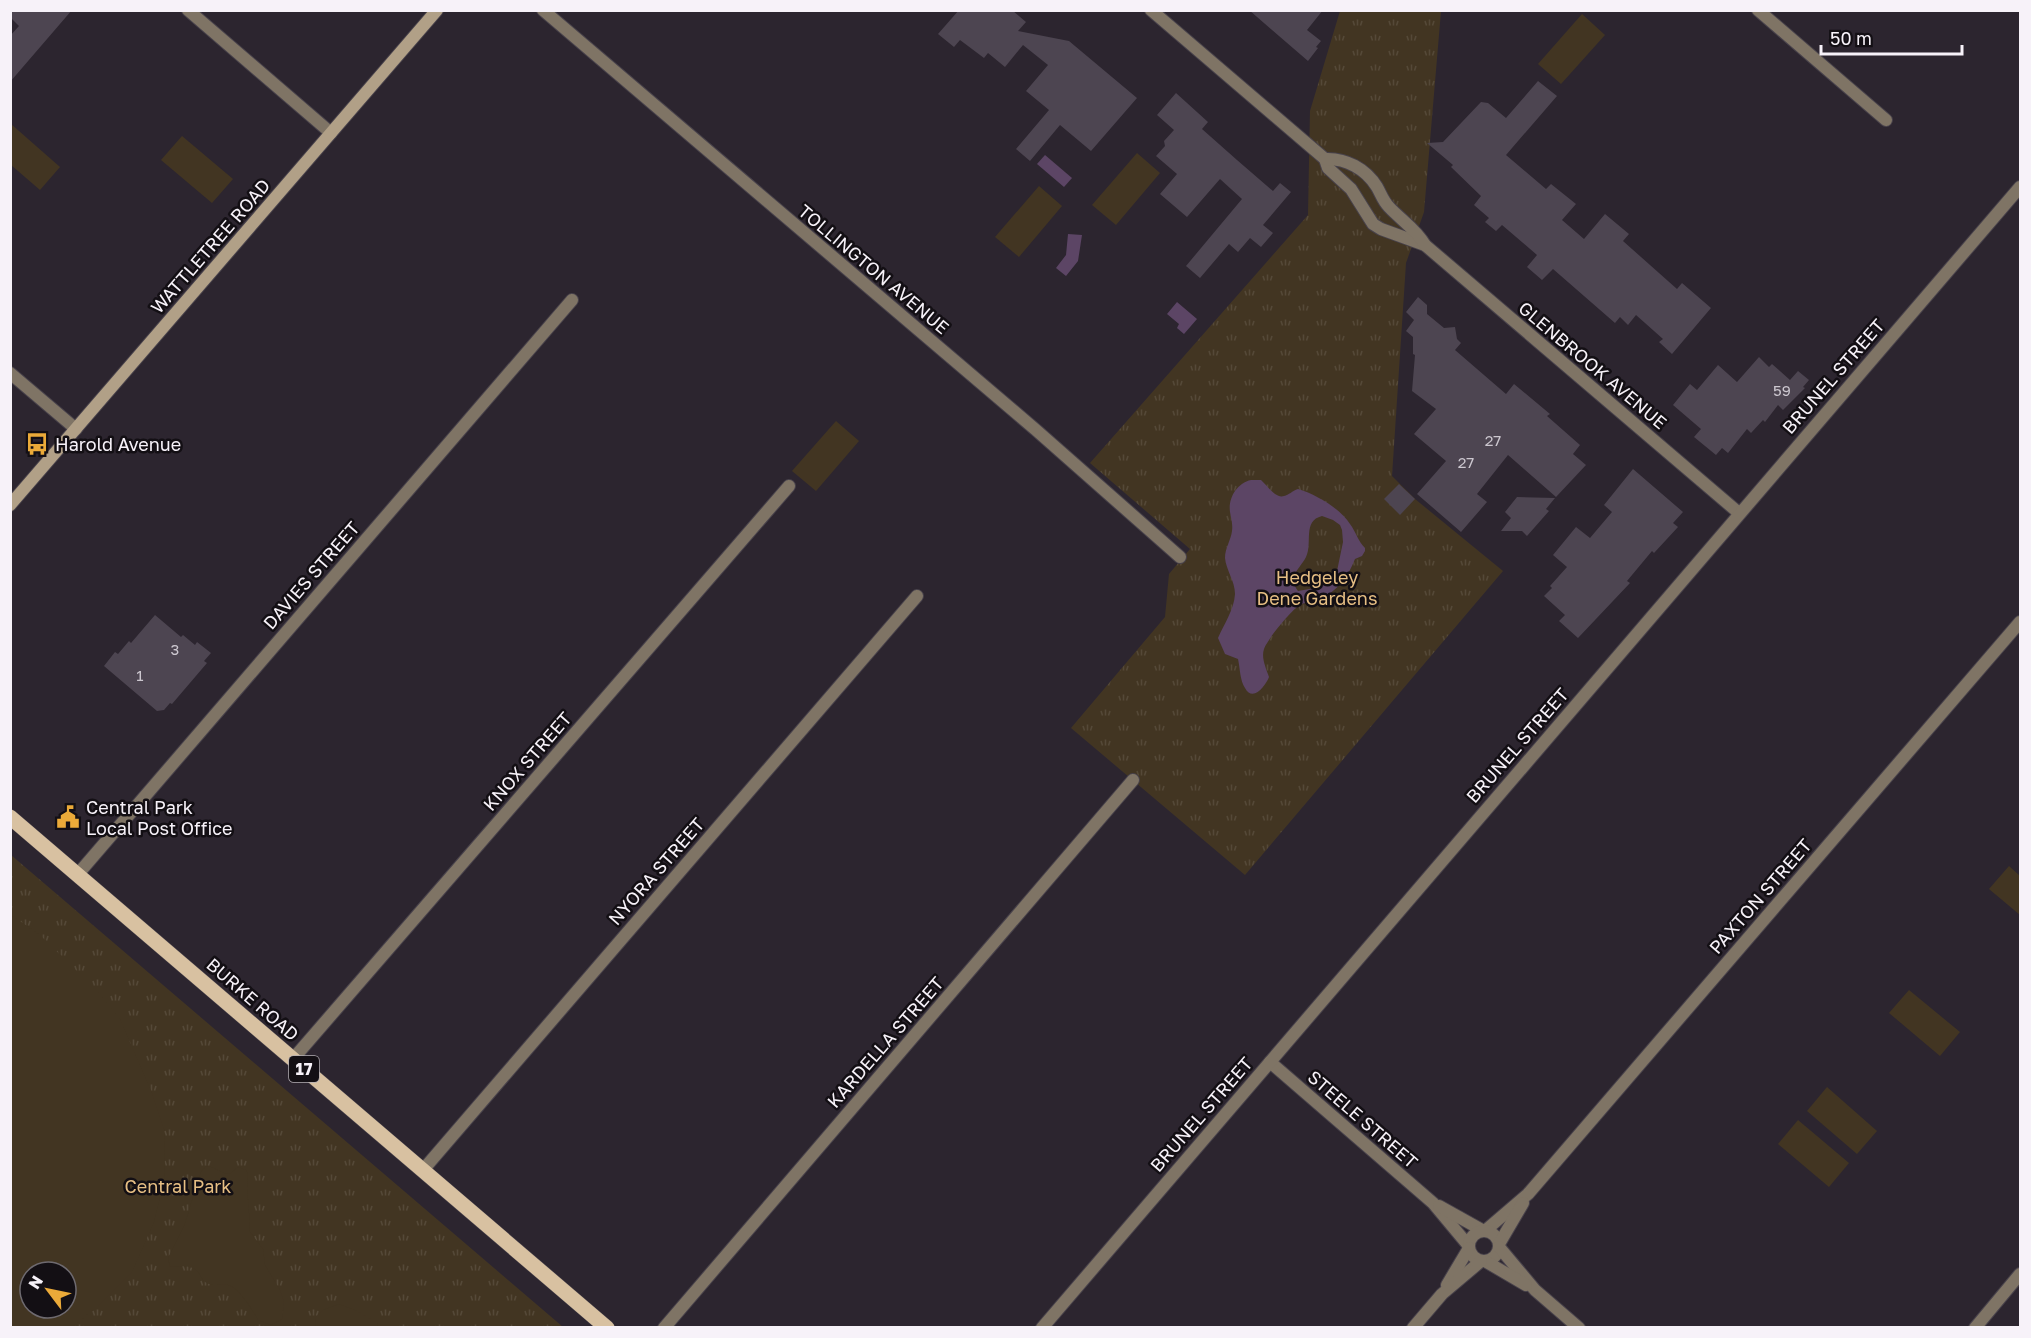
<svg xmlns="http://www.w3.org/2000/svg" width="2031" height="1338" viewBox="0 0 2031 1338" font-family="'Golos Text',sans-serif">
	<defs>
		<pattern id="grass-tufts" width="24" height="20" patternUnits="userSpaceOnUse" patternTransform="scale(1.5)"><rect width="24" height="20" fill="#423522"/><path d="M3 7l-1-3M5 7V3M7 7l1-3M15 17l-1-3M17 17v-4M19 17l1-3" fill="none" stroke="#554938"/></pattern>
	</defs>
	<rect width="100%" height="100%" fill="#2c252f"/>
	<g fill="url(#grass-tufts)" fill-rule="evenodd">
		<polygon points="1340,11 1441,11 1424,212 1406,263 1392,476 1415,499 1503,571 1245,875 1071,728 1165,617 1169,574 1190,549 1090,463 1308,215 1310,111"/>
		<path d="M 11,855 L 563,1327 L 11,1327 ZM 30,1272 L 66,1272 L 66,1308 L 30,1308 Z"/>
	</g>
	<g fill="#423522" fill-rule="evenodd">
		<polygon points="1582,14 1605,35 1561,84 1538,64"/>
		<polygon points="11,124 60,167 40,190 11,165"/>
		<polygon points="182,136 233,179 212,203 161,160"/>
		<polygon points="1137,153 1160,173 1116,225 1092,205"/>
		<polygon points="1039,186 1062,206 1019,257 995,237"/>
		<polygon points="836,421 859,441 816,491 792,471"/>
		<polygon points="2009,866 2020,876 2020,915 1989,889"/>
		<path d="M 10,914 L 41,936 L 98,992 L 120,1019 L 152,1093 L 164,1129 L 165,1176 L 154,1222 L 132,1272 L 98,1306 L 72,1327 L 11,1327 ZM 30,1272 L 66,1272 L 66,1308 L 30,1308 Z"/>
		<polygon points="1909,990 1960,1032 1940,1056 1889,1013"/>
		<polygon points="1827,1087 1877,1131 1857,1154 1807,1111"/>
		<polygon points="1798,1120 1849,1163 1829,1187 1778,1144"/>
		<path d="M 206,1166 C 217,1167 218,1173 230,1174 L 238,1167 L 246,1170 L 248,1174 C 246,1194 250,1212 250,1232 L 263,1249 L 265,1265 L 280,1290 L 284,1302 L 282,1319 L 271,1325 L 258,1320 C 253,1310 238,1287 228,1285 C 219,1283 215,1288 205,1282 C 202,1280 200,1274 197,1271 C 189,1264 180,1267 170,1267 L 168,1258 L 184,1226 L 201,1172 Z"/>
		<polygon points="339,1304 357,1311 377,1323 378,1327 316,1327 315,1318 323,1310"/>
	</g>
	<g fill="#5c4565" fill-rule="evenodd">
		<polygon points="1045,155 1072,178 1064,187 1037,164"/>
		<polygon points="1068,234 1082,235 1078,261 1066,276 1056,268 1066,255"/>
		<polygon points="1177,302 1197,319 1184,334 1177,328 1179,324 1167,314"/>
		<path d="M 1251,480 L 1261,480 C 1267,485 1275,499 1284,496 C 1289,495 1292,491 1298,489 C 1315,494 1340,508 1350,524 C 1356,532 1358,541 1365,548 L 1365,551 L 1362,556 L 1355,559 C 1348,577 1337,592 1318,600 C 1312,602 1305,602 1300,605 C 1291,610 1267,640 1264,649 C 1261,658 1266,668 1269,677 C 1266,685 1253,703 1245,688 C 1240,681 1240,668 1238,659 L 1225,654 L 1218,638 C 1224,624 1234,610 1235,594 C 1235,581 1226,570 1225,558 C 1225,548 1231,540 1232,531 C 1233,524 1231,518 1230,512 C 1228,498 1237,483 1251,480 ZM 1322,516 L 1333,520 L 1340,525 L 1342,530 L 1343,542 L 1337,571 L 1321,587 L 1298,591 C 1295,587 1293,583 1294,578 C 1295,570 1303,564 1306,557 C 1313,543 1302,521 1322,516 Z"/>
	</g>
	<g fill="#4d4551">
		<polygon points="10,10 72,10 10,82 10,36 19,26 10,17"/>
		<polygon points="959,10 1012,10 1026,22 1018,31 1069,41 1137,98 1091,151 1060,125 1030,161 1016,149 1049,110 1026,91 1048,65 1023,45 1005,67 988,53 984,58 960,40 954,47 938,34"/>
		<polygon points="1249,10 1323,10 1307,30 1321,41 1316,47 1318,48 1308,61"/>
		<polygon points="1538,81 1557,96 1506,155 1546,189 1551,184 1576,204 1562,220 1584,239 1605,214 1629,234 1623,241 1677,289 1682,283 1711,308 1672,354 1659,342 1663,339 1636,315 1628,325 1620,317 1615,323 1553,269 1542,280 1527,267 1537,255 1502,225 1496,231 1485,222 1489,218 1474,205 1481,196 1451,167 1453,165 1427,143 1443,142 1481,102 1488,103 1506,118"/>
		<polygon points="1176,93 1208,122 1202,129 1237,160 1273,191 1280,183 1291,192 1263,225 1273,233 1261,247 1250,238 1238,252 1229,244 1200,278 1186,266 1242,199 1220,179 1187,217 1160,194 1177,174 1156,156 1165,146 1164,141 1174,130 1157,115"/>
		<polygon points="1418,297 1427,305 1427,314 1444,328 1455,327 1457,339 1461,343 1455,350 1506,394 1514,384 1550,414 1547,416 1580,445 1573,454 1586,465 1556,497 1508,455 1477,494 1487,502 1461,532 1417,494 1446,461 1414,434 1436,409 1412,391 1415,355 1413,354 1413,337 1406,331 1414,320 1406,312"/>
		<polygon points="1759,357 1769,367 1772,364 1790,380 1798,371 1809,380 1803,387 1805,388 1783,410 1778,405 1765,422 1763,420 1751,433 1747,429 1728,453 1722,448 1716,455 1694,437 1701,429 1673,405 1690,384 1697,390 1718,365 1737,382"/>
		<polygon points="1633,469 1683,512 1673,523 1678,527 1654,553 1652,551 1627,581 1630,583 1578,638 1559,621 1565,615 1544,596 1552,588 1550,586 1567,567 1553,555 1576,527 1590,538 1612,512 1604,505"/>
		<polygon points="1399,484 1415,499 1400,515 1384,499"/>
		<polygon points="1517,497 1555,498 1546,509 1549,511 1527,536 1522,531 1501,531 1511,518 1505,512"/>
		<polygon points="155,615 181,637 183,635 195,645 197,642 211,653 204,661 207,663 172,704 170,703 164,710 157,711 104,666 115,652 118,654 129,641 131,643"/>
	</g>
	<g fill="none" stroke-linecap="round" stroke-linejoin="round">
		<g stroke="#48424b" stroke-width="14">
			<g id="street">
				<polyline points="188,10 331,133"/>
				<polyline points="543,10 1036,430 1180,557"/>
				<polyline points="1151,10 1325,159 1328,168 1351,189 1373,224 1381,229 1425,245"/>
				<polyline points="1758,10 1886,120"/>
				<path d="M 1325,159 C 1346,158 1366,169 1377,187 C 1381,194 1383,201 1389,207 C 1401,220 1416,229 1425,245 L 1739,513"/>
				<polyline points="10,373 76,429"/>
				<polyline points="78,874 572,300"/>
				<polyline points="293,1059 789,486"/>
				<polyline points="1270,1062 1433,1203 1468,1245"/>
				<polyline points="423,1170 917,596"/>
				<polyline points="1439,1206 1482,1230"/>
				<polyline points="1486,1230 1528,1194 2020,622"/>
				<circle cx="1484" cy="1246" r="15"/>
				<polyline points="1499,1244 1523,1203"/>
				<polyline points="1499,1247 1535,1290 1579,1328"/>
				<polyline points="1485,1261 1526,1285"/>
				<polyline points="1447,1285 1469,1248"/>
				<polyline points="664,1328 1133,780"/>
				<polyline points="1042,1328 2020,187"/>
				<polyline points="1413,1328 1442,1294 1481,1261"/>
				<polyline points="1975,1328 2020,1274"/>
			</g>
		</g>
		<g stroke="#48424b" stroke-width="14">
			<polyline id="secondary" points="10,505 437,10"/>
		</g>
		<g stroke="#48424b" stroke-width="16">
			<polyline id="primary" points="10,817 607,1328"/>
		</g>
		<use href="#street" stroke="#7f7465" stroke-width="12"/>
		<use href="#secondary" stroke="#b1a087" stroke-width="12"/>
		<use href="#primary" stroke="#d8c1a1" stroke-width="15"/>
	</g>
	<defs>
		<g id="bus-bare" transform="scale(1.8)"><path d="M-5-6H5V4H4V6H2V4H-2V6H-4V4H-5ZM-3.5-4V0h7V-4ZM-3.5 1.2v1.5H-2V1.2ZM2 1.2v1.5H3.5V1.2Z" fill="#ebaa39" stroke="#130f14" stroke-width="2.5" paint-order="stroke"/></g>
		<g id="civic-bare" transform="scale(1.8)"><path d="M-.6-6.5H3V-4.5H.6V-3L4-1V1h2V6H-6V1h2V-1L-.6-3ZM-1.2 2.5V6h2.4V2.5Z" fill="#ebaa39" stroke="#130f14" stroke-width="2.5" paint-order="stroke"/></g>
	</defs>
	<g fill-rule="evenodd">
		<use href="#bus-bare" x="37" y="444"/>
		<use href="#civic-bare" x="68" y="817"/>
	</g>
	<g text-anchor="middle" dominant-baseline="central" stroke-width="5" stroke-linejoin="round" paint-order="stroke">
		<g font-size="15" fill="#ccc7cf">
			<text x="1782" y="390">59</text>
			<text x="1493" y="440">27</text>
			<text x="1466" y="462">27</text>
			<text x="175" y="649">3</text>
			<text x="140" y="675">1</text>
		</g>
		<rect fill="#130f14" stroke="#b3aeb4" stroke-width="1.5" x="289" y="1056" width="30" height="26" rx="4.5"/>
		<g font-size="16" font-weight="bold" fill="#f7f2f9">
			<text x="304" y="1069">17</text>
		</g>
		<g font-size="18" fill="#f7f2f9" stroke="#130f14">
			<text transform="translate(210 246) rotate(-49)">WATTLETREE ROAD</text>
			<text transform="translate(874 269) rotate(40)">TOLLINGTON AVENUE</text>
			<text transform="translate(1593 365) rotate(40)">GLENBROOK AVENUE</text>
			<text transform="translate(1833 376) rotate(-49)">BRUNEL STREET</text>
			<text transform="translate(311 575) rotate(-49)">DAVIES STREET</text>
			<text transform="translate(1517 745) rotate(-49)">BRUNEL STREET</text>
			<text transform="translate(527 761) rotate(-49)">KNOX STREET</text>
			<text transform="translate(656 871) rotate(-49)">NYORA STREET</text>
			<text transform="translate(1760 896) rotate(-49)">PAXTON STREET</text>
			<text transform="translate(253 999) rotate(41)">BURKE ROAD</text>
			<text transform="translate(885 1042) rotate(-49)">KARDELLA STREET</text>
			<text transform="translate(1201 1114) rotate(-49)">BRUNEL STREET</text>
			<text transform="translate(1363 1119) rotate(41)">STEELE STREET</text>
		</g>
		<g font-size="18" fill="#f7f2f9" stroke="#130f14" text-anchor="start">
			<text x="55" y="444">Harold Avenue</text>
			<text x="86" y="807">Central Park<tspan x="86" dy="21">Local Post Office</tspan></text>
		</g>
		<g font-size="18" fill="#e7bf84" stroke="#130f14">
			<text x="1317" y="577">Hedgeley<tspan x="1317" dy="21">Dene Gardens</tspan></text>
			<text x="178" y="1186">Central Park</text>
		</g>
	</g>
	<rect width="2031" height="1338" fill="none" stroke="#f7f2f9" stroke-width="24"/>
	<g transform="translate(48 1290) rotate(302)"><circle r="28" fill="#130f14" stroke="#6e6a70" stroke-width="1.5"/>
	<path d="M0-4.5L10 22L0 15L-10 22Z" fill="#ebaa39"/>
	<text y="-9" font-size="16" font-weight="bold" text-anchor="middle" fill="#f7f2f9">N</text>
	</g>
	<path d="M1821 45v9h141v-9" fill="none" stroke="#f7f2f9" stroke-width="3"/>
	<text x="1830" y="45" font-size="18" fill="#f7f2f9" stroke="#130f14" stroke-width="4.5" paint-order="stroke">50 m</text>
</svg>
